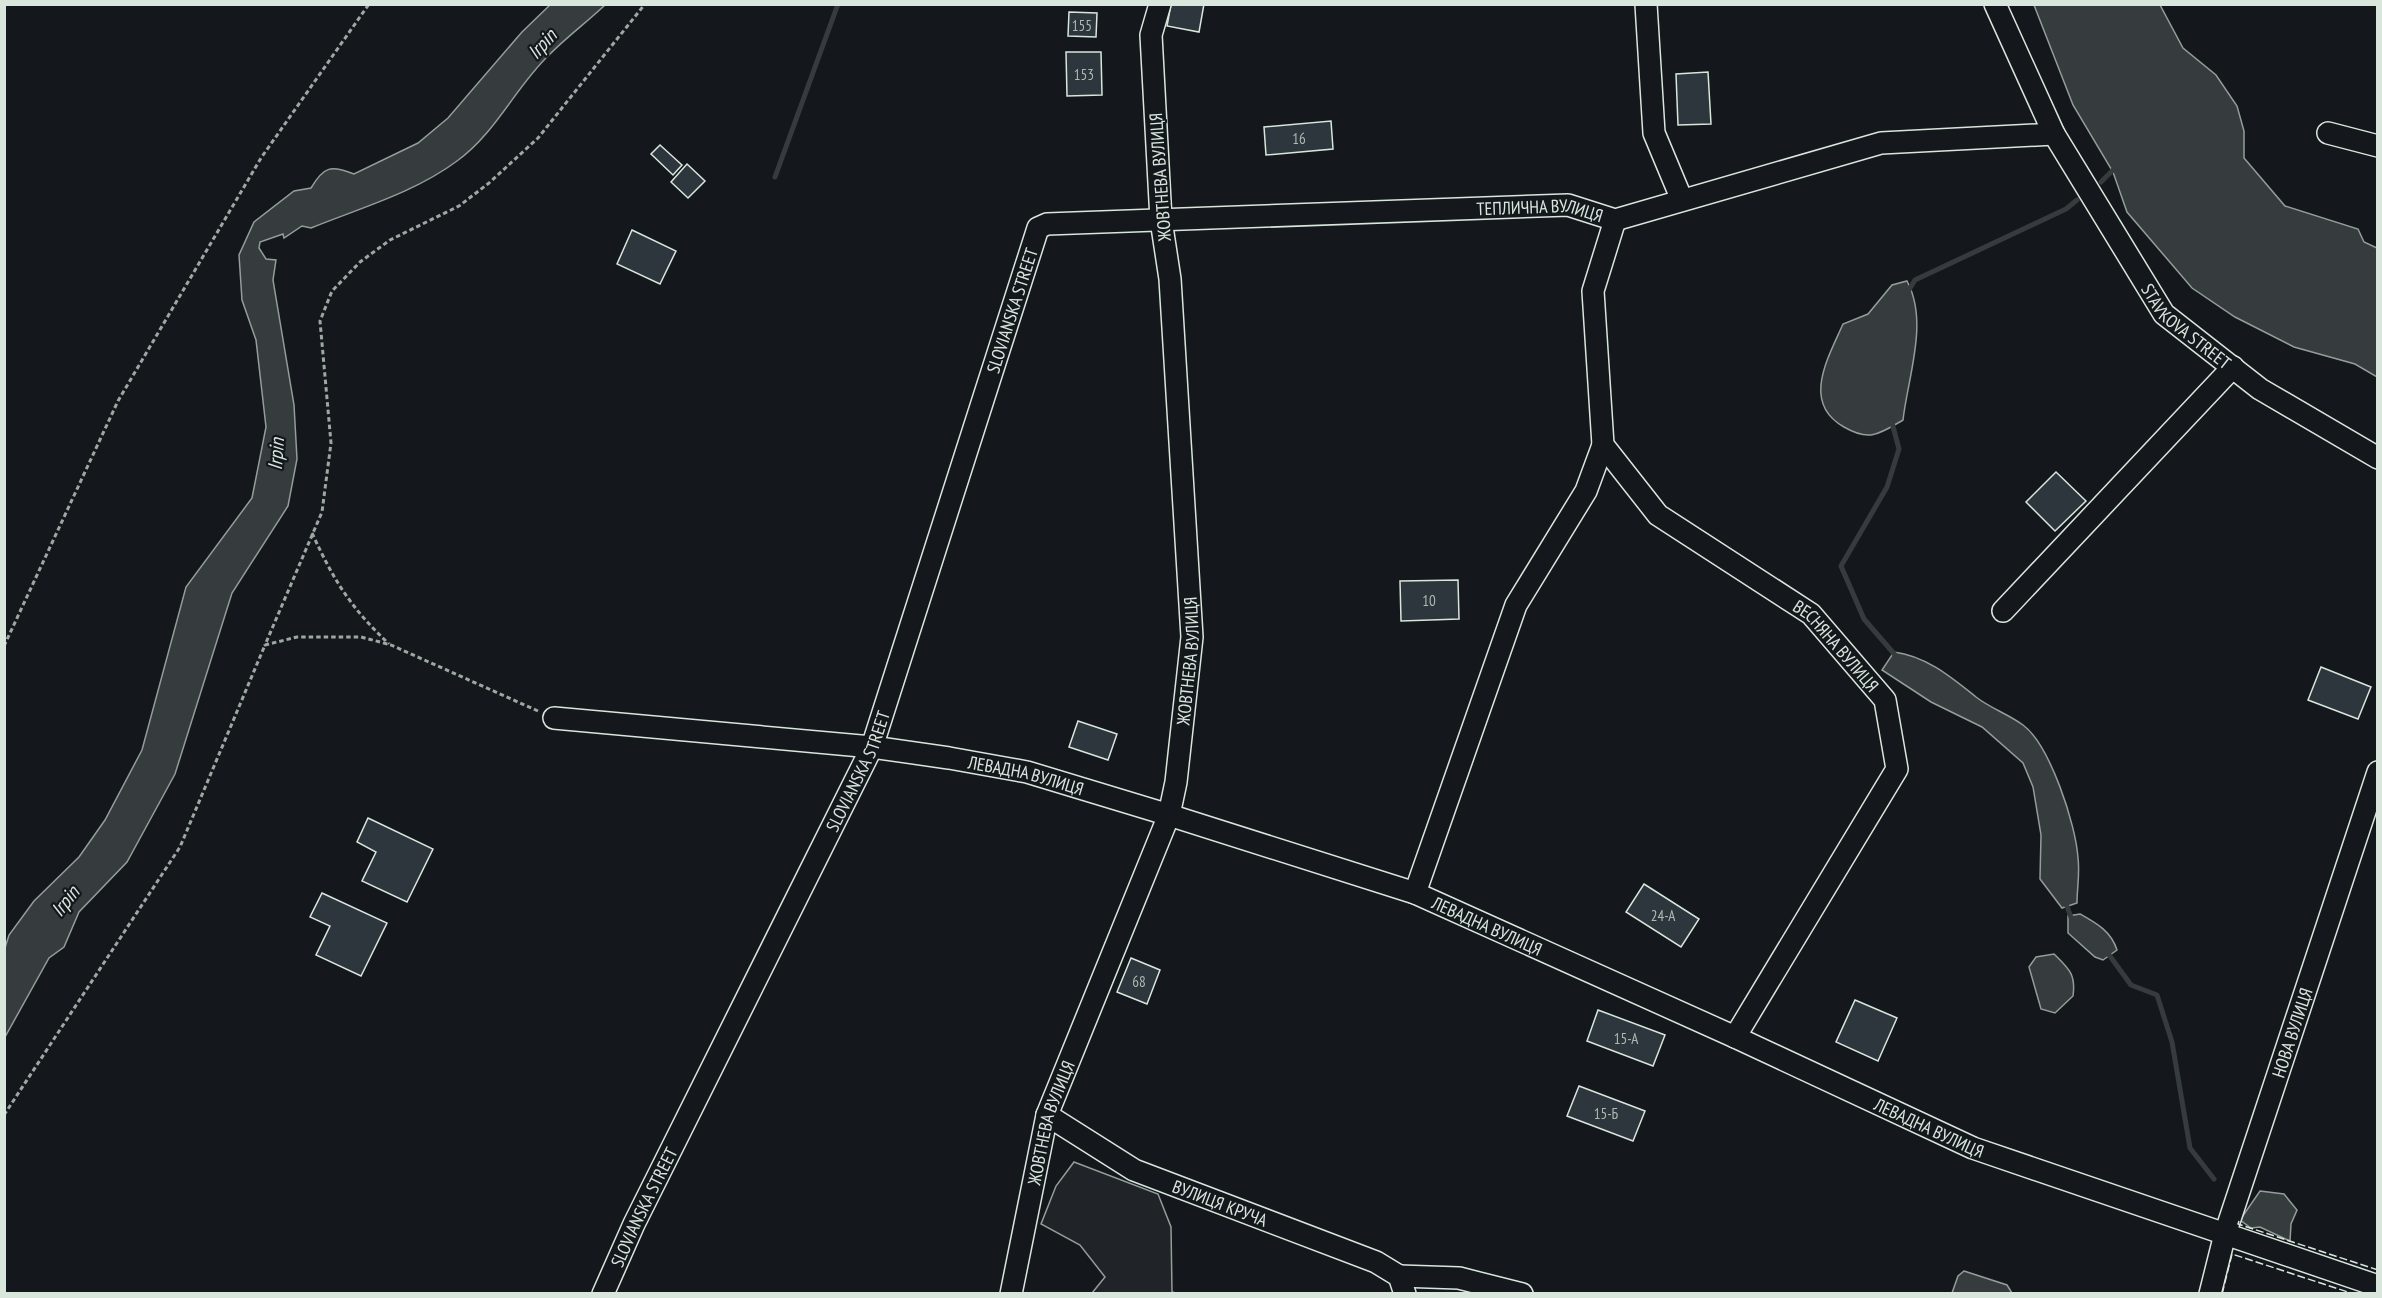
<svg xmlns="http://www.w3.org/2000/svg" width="2382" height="1298" viewBox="0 0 2382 1298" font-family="'PT Sans Narrow',sans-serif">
	<rect width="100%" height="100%" fill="#14181c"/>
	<polygon fill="#202428" stroke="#939e99" stroke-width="1.5" points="1074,1162 1158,1194 1171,1227 1172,1292 1176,1293 1092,1293 1105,1277 1080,1245 1041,1224 1056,1186"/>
	<g fill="#363b3e" stroke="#939e99" stroke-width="1.5">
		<path d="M 551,4 L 605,5 C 587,22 568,36 550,54 C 516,86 496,133 457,161 C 414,193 360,208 311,228 L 302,226 L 284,238 L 283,234 L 260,242 L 259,248 L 266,259 L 276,260 L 273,280 L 294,405 L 297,459 L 288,506 L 232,593 L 175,774 L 127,862 L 79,912 L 64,947 L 49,958 L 5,1037 L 4,951 L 9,935 L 34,901 L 79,857 L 105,820 L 142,750 L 186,587 L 252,498 L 266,427 L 256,340 L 242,300 L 239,255 L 254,222 L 294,191 L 311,188 C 324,166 331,165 354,174 L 418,143 L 448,118 L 522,32 Z"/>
		<polygon points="2034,5 2160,5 2183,48 2216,75 2237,106 2244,131 2244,158 2285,206 2358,229 2364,242 2377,248 2377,377 2355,364 2294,347 2235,317 2192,288 2127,212 2113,172 2073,105"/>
		<path d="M 1907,281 C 1929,322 1908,376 1903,420 C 1879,434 1870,442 1844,427 C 1801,403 1828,358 1843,324 L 1868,314 L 1892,285 Z"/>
		<path d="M 1894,652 C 1926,656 1951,677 1976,697 C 1990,708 2008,714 2023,725 C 2050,745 2076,825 2078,858 C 2080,873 2077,888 2077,903 L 2062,908 L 2040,879 L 2041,835 L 2033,787 L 2023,763 L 1982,727 L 1931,702 L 1882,670 Z"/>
		<path d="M 2080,914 C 2096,923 2111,931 2117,950 L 2103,960 L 2095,957 L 2068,933 L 2068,916 Z"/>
		<path d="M 2054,954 C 2069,969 2076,974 2073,996 L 2055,1013 L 2041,1009 L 2029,967 L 2036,957 Z"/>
		<polygon points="2260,1191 2284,1194 2297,1210 2291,1224 2290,1241 2260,1227 2251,1228 2240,1220"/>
		<polygon points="1964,1271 2007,1285 2012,1293 1952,1293 1958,1276"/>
	</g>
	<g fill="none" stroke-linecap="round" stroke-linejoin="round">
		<g stroke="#363b3e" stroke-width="5">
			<polyline points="775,177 838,4"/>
			<polyline points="2101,182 2117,166"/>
			<polyline points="1907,293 1915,280 2066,209 2077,200"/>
			<polyline points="1891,419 1899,449 1887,487 1841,566 1864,619 1896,656"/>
			<polyline points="2065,901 2072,920"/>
			<polyline points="2107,952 2131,985 2157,995 2172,1042 2190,1148 2214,1179"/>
		</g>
	</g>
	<g fill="#2c363c" stroke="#d8e6dc" stroke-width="1.5">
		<polygon points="1171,4 1204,4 1199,32 1167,26"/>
		<polygon points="1069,12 1097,13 1096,37 1068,36"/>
		<polygon points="1066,52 1101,52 1102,95 1067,96"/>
		<polygon points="1708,72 1711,124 1678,125 1676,74"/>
		<polygon points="1331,121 1333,149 1266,155 1264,127"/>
		<polygon points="660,145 682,165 673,175 651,154"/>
		<polygon points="687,164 705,181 688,198 671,182"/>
		<polygon points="632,230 676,251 660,284 617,264"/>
		<polygon points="2056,472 2086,501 2055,531 2026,502"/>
		<polygon points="1458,580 1459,619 1401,621 1400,581"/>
		<polygon points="2321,667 2371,687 2358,719 2308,700"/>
		<polygon points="1078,721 1117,734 1108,760 1069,747"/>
		<polygon points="368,818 433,849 407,902 362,881 376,852 357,842"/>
		<polygon points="1644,884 1699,919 1681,947 1626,912"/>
		<polygon points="322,893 387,923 361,976 316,955 330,926 310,917"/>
		<polygon points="1131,958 1160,970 1147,1004 1117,992"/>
		<polygon points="1855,1000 1897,1018 1878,1061 1836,1042"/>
		<polygon points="1598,1010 1665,1035 1653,1066 1587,1041"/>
		<polygon points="1579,1086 1645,1111 1633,1141 1567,1116"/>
	</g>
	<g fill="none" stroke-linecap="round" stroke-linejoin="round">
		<g stroke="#d8e6dc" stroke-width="24">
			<g id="minor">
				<polyline points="1646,4 1654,133 1682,200"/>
				<path id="s1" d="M 1995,4 L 2054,134 L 2164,314 L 2260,389 L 2378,458"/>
				<polyline points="2328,133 2378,146"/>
				<path id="s2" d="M 1615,220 L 1593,291 L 1603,445 L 1658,515 L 1811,614 L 1885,700 L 1897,769 L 1735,1037"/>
				<polyline points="2003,611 2233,367"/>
				<path id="s3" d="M 554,718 L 872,747 L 949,758 L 1027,772 L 1169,815 L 1415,893 L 1735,1037 L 1973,1148 L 2378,1286"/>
				<polyline points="1415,893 1516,605 1586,491 1603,445"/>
				<path id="s4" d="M 1047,1115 L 1134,1170 L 1376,1262 L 1399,1276 L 1405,1294"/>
				<polyline points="1399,1276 1459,1278 1522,1294"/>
				<path id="s5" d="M 603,1294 L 634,1224 L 872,747 L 1038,228 L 1047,224 L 1568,205 L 1615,220 L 1881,143 L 2054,134"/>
				<path id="s6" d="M 1011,1294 L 1047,1115 L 1169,815 L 1176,782 L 1192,637 L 1170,279 L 1161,220 L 1151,35 L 1160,4"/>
				<path id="s7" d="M 2210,1294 L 2225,1234 L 2378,772"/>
			</g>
		</g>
		<g stroke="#9da8a2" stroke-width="3" stroke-dasharray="4.5 3" stroke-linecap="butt">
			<path d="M 312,533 C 334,581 351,608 389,644"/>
			<polyline points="4,646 118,401 261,158 369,4"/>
			<polyline points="538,711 391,645 361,637 297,637 265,645 322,512 331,443 320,321 332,291 360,262 390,240 459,206 489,183 538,138 645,4"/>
			<polyline points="4,1115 180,847 265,645"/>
		</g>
		<use href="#minor" stroke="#14181c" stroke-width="21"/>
		<g stroke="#d8e6dc" stroke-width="1.5" stroke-dasharray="8 3" stroke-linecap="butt">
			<polyline points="2239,1221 2238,1224 2378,1270"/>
			<polyline points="2222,1294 2232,1254 2354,1294"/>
		</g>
	</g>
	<g text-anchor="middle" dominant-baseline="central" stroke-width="4.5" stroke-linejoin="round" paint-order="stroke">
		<g font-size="15" fill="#adbab4">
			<text x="1082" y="25">155</text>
			<text x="1084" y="74">153</text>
			<text x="1299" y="138">16</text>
			<text x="1429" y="600">10</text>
			<text x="1663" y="915">24-А</text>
			<text x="1139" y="981">68</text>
			<text x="1626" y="1038">15-А</text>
			<text x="1606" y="1113">15-Б</text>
		</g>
		<g font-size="18" fill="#d8e6dc" stroke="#14181c">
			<text transform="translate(1160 177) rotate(-94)">ЖОВТНЕВА ВУЛИЦЯ</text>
			<text stroke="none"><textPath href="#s5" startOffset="1658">ТЕПЛИЧНА ВУЛИЦЯ</textPath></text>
			<text stroke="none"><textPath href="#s5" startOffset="1068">SLOVIANSKA STREET</textPath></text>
			<text stroke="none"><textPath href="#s1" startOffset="378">STAVKOVA STREET</textPath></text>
			<text stroke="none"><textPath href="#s2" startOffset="540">ВЕСНЯНА ВУЛИЦЯ</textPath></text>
			<text stroke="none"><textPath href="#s6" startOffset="662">ЖОВТНЕВА ВУЛИЦЯ</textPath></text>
			<text stroke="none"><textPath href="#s5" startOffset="582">SLOVIANSKA STREET</textPath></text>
			<text stroke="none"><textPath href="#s3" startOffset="476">ЛЕВАДНА ВУЛИЦЯ</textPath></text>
			<text stroke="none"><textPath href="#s3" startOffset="962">ЛЕВАДНА ВУЛИЦЯ</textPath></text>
			<text stroke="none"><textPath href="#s7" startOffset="274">НОВА ВУЛИЦЯ</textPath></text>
			<text stroke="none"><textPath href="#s6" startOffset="176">ЖОВТНЕВА ВУЛИЦЯ</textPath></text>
			<text stroke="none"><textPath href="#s3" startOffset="1448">ЛЕВАДНА ВУЛИЦЯ</textPath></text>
			<text stroke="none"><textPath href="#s4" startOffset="195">ВУЛИЦЯ КРУЧА</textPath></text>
			<text stroke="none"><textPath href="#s5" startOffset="96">SLOVIANSKA STREET</textPath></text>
		</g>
		<g font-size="20" font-style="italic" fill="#d8e6dc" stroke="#14181c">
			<text transform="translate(542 44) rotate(-48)">Irpin</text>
			<text transform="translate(276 454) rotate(-86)">Irpin</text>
			<text transform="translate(65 901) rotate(-52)">Irpin</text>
		</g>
	</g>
	<rect width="2382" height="1298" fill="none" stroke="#d8e6dc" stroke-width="12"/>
</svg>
